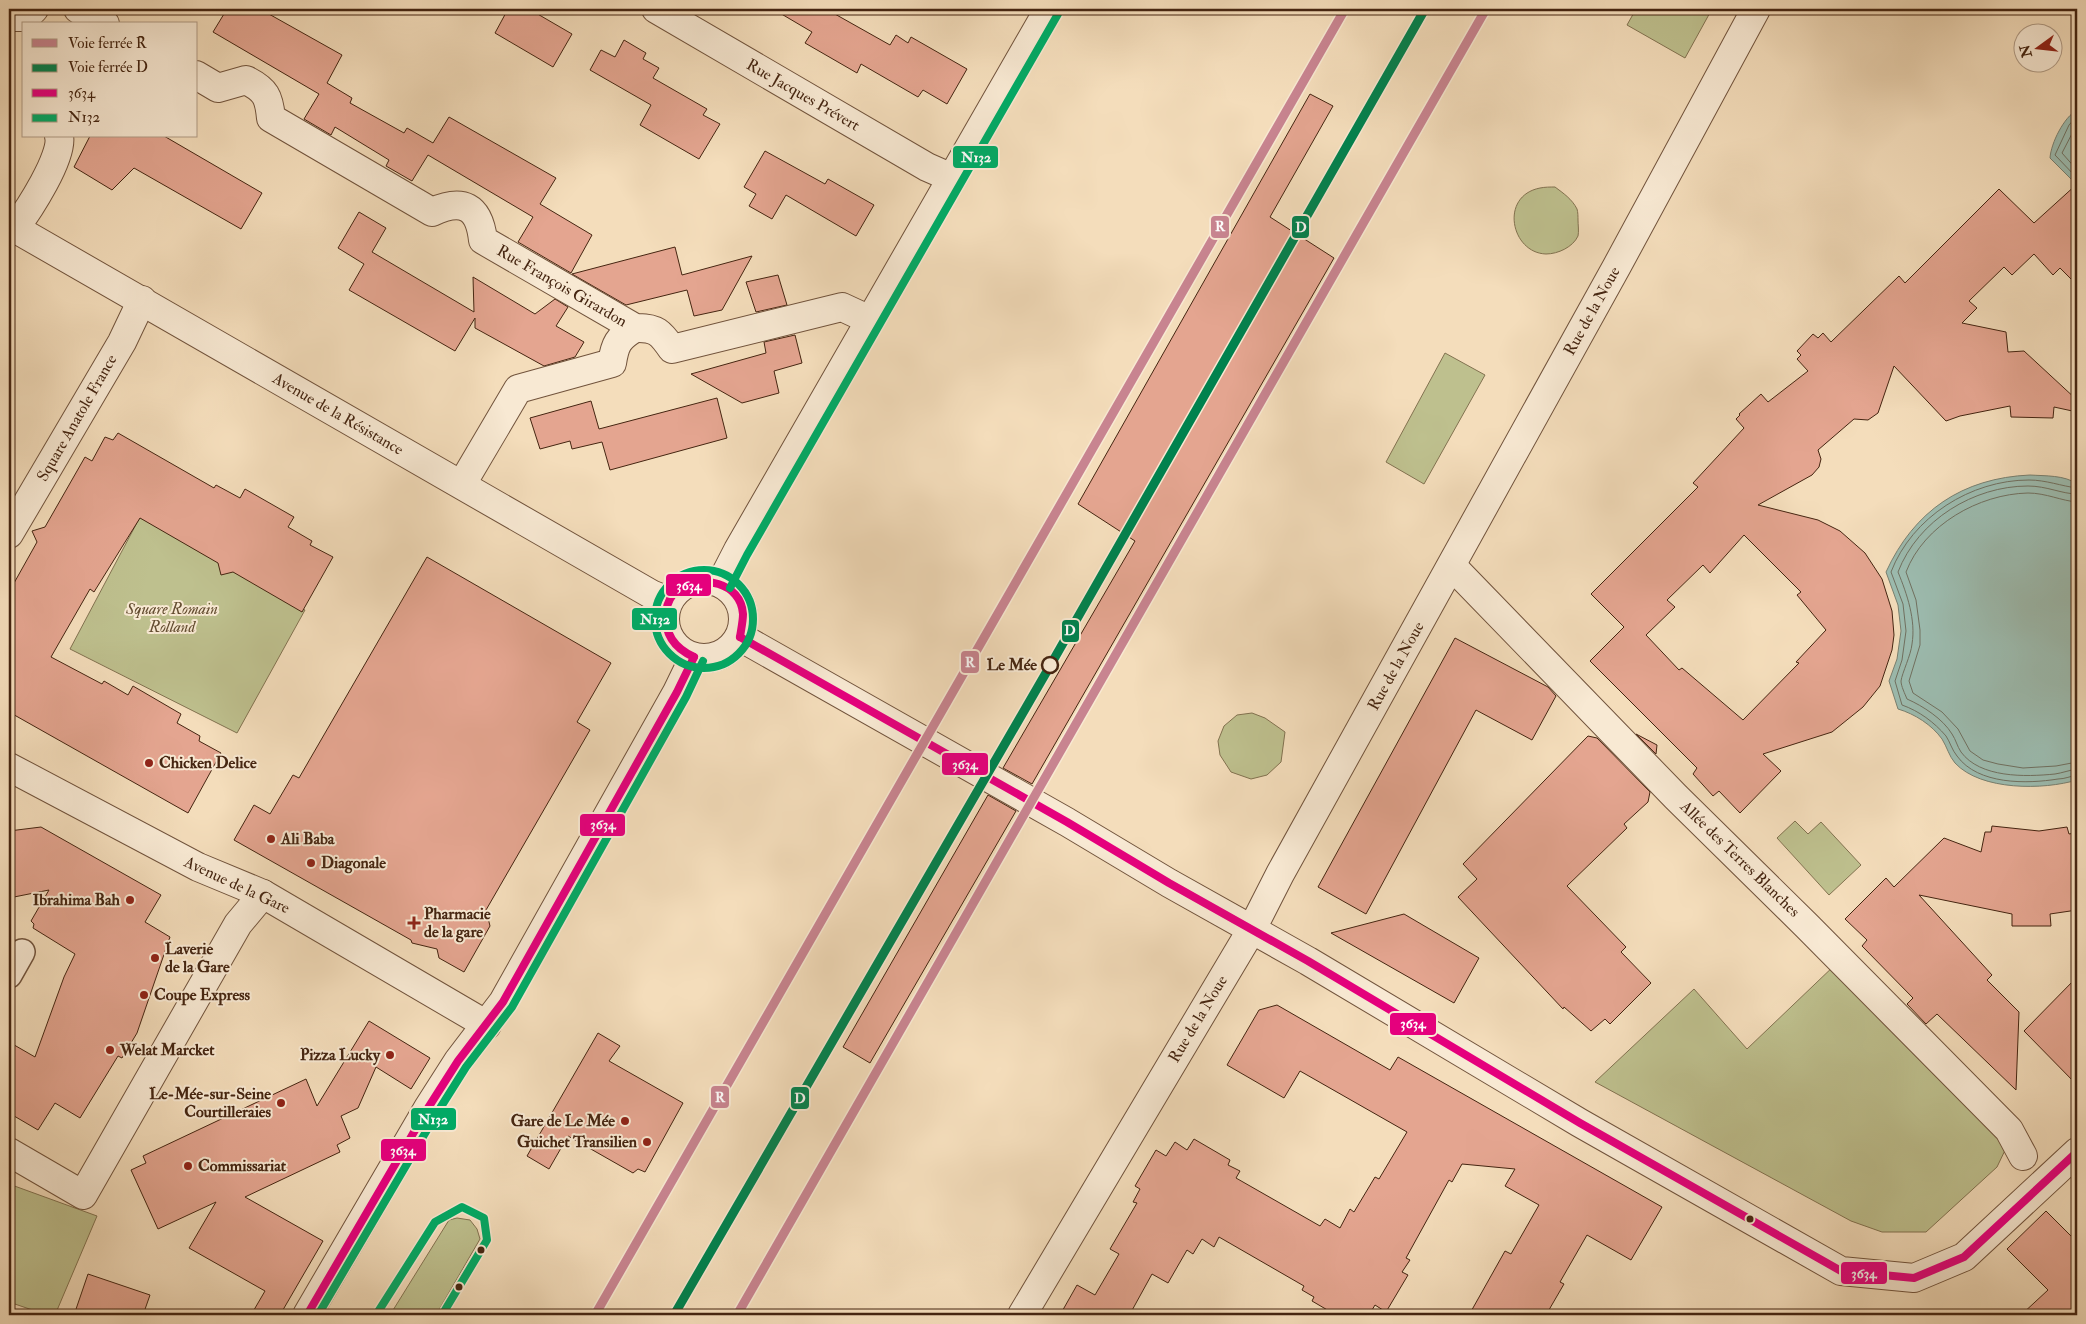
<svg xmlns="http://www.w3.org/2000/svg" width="2086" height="1324" viewBox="0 0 2086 1324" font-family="'IM FELL Double Pica',serif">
	<rect width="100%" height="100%" fill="#f4ddbb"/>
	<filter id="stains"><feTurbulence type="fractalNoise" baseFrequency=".004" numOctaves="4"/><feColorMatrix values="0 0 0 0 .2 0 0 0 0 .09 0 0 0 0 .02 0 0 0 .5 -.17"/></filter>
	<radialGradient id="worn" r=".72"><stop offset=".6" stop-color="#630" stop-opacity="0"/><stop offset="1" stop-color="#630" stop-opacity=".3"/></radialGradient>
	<g fill="#bec08e" stroke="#827250">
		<polygon points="1636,9 1712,9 1685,58 1627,25"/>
		<path d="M 1555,187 C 1563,193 1572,199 1577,209 C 1578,212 1578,217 1578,220 C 1578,224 1579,232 1578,236 C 1573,247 1558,254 1546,254 C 1511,253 1499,196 1540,188 C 1545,187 1550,187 1555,187 Z"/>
		<polygon points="1445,353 1485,375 1424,484 1386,462"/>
		<polygon points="140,517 305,610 237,733 70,649"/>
		<polygon points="1252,713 1265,718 1285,732 1281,762 1267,775 1251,779 1231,772 1220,755 1218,741 1224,726 1237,715"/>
		<polygon points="1795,821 1808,834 1821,822 1861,865 1829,895 1777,838"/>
		<polygon points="1837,963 2008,1144 1997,1167 1926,1232 1882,1232 1851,1221 1595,1082 1694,989 1747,1049"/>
		<polygon points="9,1184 97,1216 55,1315 47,1315 9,1302"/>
		<polygon points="457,1218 470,1220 477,1229 480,1239 436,1315 390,1315 449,1220"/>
	</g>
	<g fill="#9cbcb0" stroke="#798070">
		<path d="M 2077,110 L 2077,185 L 2050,158 C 2051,143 2064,117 2077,110 Z"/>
		<path d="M 2030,475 C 2045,476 2065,475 2077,484 L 2077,780 C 2044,790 1981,791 1955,763 C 1949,756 1947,747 1942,739 C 1932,725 1915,714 1898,709 L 1889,681 L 1897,659 L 1901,631 L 1898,605 L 1886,572 C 1914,511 1962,478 2030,475 Z"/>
	</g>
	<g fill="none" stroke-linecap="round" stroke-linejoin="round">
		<g stroke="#707060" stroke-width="1">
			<polyline points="2077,116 2069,125 2055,155 2077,178"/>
			<polyline points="2077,124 2062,153 2077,170"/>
			<path d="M 2077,488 C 2061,486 2046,480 2029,480 C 1971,480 1912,517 1891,572 L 1903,604 L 1906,631 L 1902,660 L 1895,681 L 1902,705 C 1919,711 1934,722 1946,736 C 1950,742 1952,750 1957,756 C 1978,785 2027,784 2058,779 C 2065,779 2071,776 2077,775"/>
			<path d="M 2077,494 C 2062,494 2047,486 2028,486 C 1974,486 1918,520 1898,572 C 1907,594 1916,620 1912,644 C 1911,655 1902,673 1901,681 C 1901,686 1905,694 1907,699 C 1923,706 1943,719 1952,734 C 1956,740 1957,746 1961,752 C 1980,778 2025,777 2055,774 C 2062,773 2070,770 2077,769"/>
			<path d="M 2077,502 C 2062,501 2046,493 2028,493 C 1979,494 1924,525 1906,572 L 1916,600 L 1920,630 L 1920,645 L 1909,681 L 1913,693 L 1942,712 L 1958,729 L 1970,751 L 1983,760 L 1998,764 L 2023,768 L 2056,766 L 2077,762"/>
		</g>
	</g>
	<g fill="#e4a590" stroke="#452511" fill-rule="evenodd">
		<polygon points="227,9 260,9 342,55 327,83 352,98 350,103 404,133 407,128 433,143 449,117 556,178 540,204 592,235 571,273 518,242 533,217 428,155 412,181 386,166 389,160 335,127 331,135 304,119 319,94 213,32"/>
		<polygon points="508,9 529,9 572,34 553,67 495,33"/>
		<polygon points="773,9 826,9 890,45 896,35 908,43 911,37 967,69 947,104 923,90 918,97 861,64 857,73 805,43 812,32"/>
		<polygon points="624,40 646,53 643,59 659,68 653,78 707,109 703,115 720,124 699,159 640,125 651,105 590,70 601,50 615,57"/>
		<polygon points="1310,94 1333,106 1270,217 1334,258 1032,784 1003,768 1135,541 1078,504"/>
		<polygon points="90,136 164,136 262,193 241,229 134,168 112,190 74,167"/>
		<polygon points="765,151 825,184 828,179 874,205 856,236 786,195 772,219 749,206 756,194 744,187"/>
		<path d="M 2077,184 L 2077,285 L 2060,268 L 2053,275 L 2034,254 L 2012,275 L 2004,267 L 1969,301 L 1977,308 L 1962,323 L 2006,332 L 2008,352 L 2024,351 L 2077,400 L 2077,412 L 2054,407 L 2053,418 L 2011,417 L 2010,406 L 1960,416 L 1946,421 L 1894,366 L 1878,413 L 1868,420 L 1854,419 L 1818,450 L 1821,459 L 1819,467 L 1812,475 L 1758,505 L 1818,520 L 1840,531 L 1865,553 L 1882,579 L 1892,611 L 1894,635 L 1892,650 L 1880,686 L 1863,707 L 1832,732 L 1763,754 L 1781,771 L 1740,813 L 1719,791 L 1713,796 L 1693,774 L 1697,768 L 1590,661 L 1624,627 L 1591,594 L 1698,487 L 1693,483 L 1744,428 L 1736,419 L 1740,415 L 1739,414 L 1761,394 L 1768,402 L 1808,371 L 1797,359 L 1801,355 L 1797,351 L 1813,334 L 1818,338 L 1823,333 L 1831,342 L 1899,276 L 1905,283 L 1999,189 L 2034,223 ZM 1744,535 L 1801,592 L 1797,595 L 1826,630 L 1796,662 L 1799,663 L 1743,720 L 1682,668 L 1679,670 L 1646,635 L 1675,607 L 1667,600 L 1703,565 L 1710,573 Z"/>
		<polygon points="359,212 386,228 372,252 474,312 473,277 535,314 555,299 568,307 556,326 584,342 575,357 544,366 475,328 475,318 455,351 349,290 364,264 338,248"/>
		<polygon points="675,247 682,275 752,256 722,310 694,316 687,290 626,305 572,274"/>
		<polygon points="778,275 787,305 756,312 746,282"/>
		<polygon points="795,335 802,363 774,371 779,393 742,403 691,374 766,353 764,342"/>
		<polygon points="717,398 727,438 610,470 602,442 572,449 570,441 540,449 530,418 591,401 599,429"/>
		<polygon points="118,433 214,488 216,485 240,498 245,489 294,517 288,527 312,541 310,545 333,557 302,612 233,572 221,575 218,563 140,518 94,592 90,589 63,636 51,657 102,684 104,681 128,695 133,686 181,714 177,723 200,736 199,741 221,753 188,813 9,712 9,592 37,542 32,531 45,527 85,457 92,461 105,437 113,440"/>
		<polygon points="427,557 611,663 577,722 590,730 486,910 490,926 464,972 439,958 437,949 412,943 411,940 234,840 254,805 270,814 293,775 299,778"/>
		<polygon points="1455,638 1548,687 1556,696 1532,740 1476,710 1366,914 1318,887"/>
		<polygon points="1636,734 1657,745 1656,754"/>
		<polygon points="1588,736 1597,738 1650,792 1648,802 1624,824 1627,828 1567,886 1626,947 1621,952 1651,983 1610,1024 1605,1019 1591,1031 1564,1007 1563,1009 1458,897 1477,879 1463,864"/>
		<polygon points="988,795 1016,811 870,1063 843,1047"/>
		<polygon points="1992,826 2039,831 2067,827 2069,834 2075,833 2077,856 2077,910 2050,914 2051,926 2012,926 2012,914 1919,895 1992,975 1987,980 2019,1012 2016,1090 1937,1014 1926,1024 1907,1004 1913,998 1862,946 1867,940 1845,919 1886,878 1894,887 1944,838 1981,852 1985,832 1991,832"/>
		<polygon points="41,827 161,895 145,922 170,937 137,1033 122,1058 118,1056 80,1118 55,1103 38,1130 9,1113 9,1042 35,1057 64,977 75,954 33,928 34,924 31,921 49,890 9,898 9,831"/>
		<polygon points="1404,914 1479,958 1454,1003 1331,933"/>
		<polygon points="2077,977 2077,1085 2024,1031"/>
		<polygon points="1277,1005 1390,1070 1398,1057 1662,1207 1631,1260 1587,1235 1560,1282 1564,1284 1546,1315 1469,1315 1505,1251 1511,1254 1539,1205 1505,1186 1515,1169 1462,1164 1452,1182 1449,1180 1406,1258 1410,1260 1402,1272 1408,1275 1386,1312 1375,1305 1369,1315 1336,1315 1312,1301 1314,1297 1302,1290 1304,1286 1219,1237 1214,1247 1202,1239 1193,1254 1187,1250 1168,1283 1152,1274 1130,1314 1131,1315 1060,1315 1077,1285 1095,1295 1119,1254 1110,1249 1137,1203 1133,1202 1140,1189 1135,1186 1156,1150 1166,1156 1175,1142 1187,1150 1194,1139 1230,1160 1228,1165 1240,1171 1236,1178 1320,1226 1325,1219 1340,1228 1350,1209 1354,1212 1375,1177 1379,1179 1407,1132 1300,1071 1284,1098 1227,1065 1259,1010"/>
		<polygon points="369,1021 430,1058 411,1089 376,1067 358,1108 341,1116 350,1138 337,1145 340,1152 245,1197 323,1241 280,1315 251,1315 265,1291 189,1248 216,1202 158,1229 131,1170 146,1163 143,1156 306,1079 317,1106"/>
		<polygon points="598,1033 620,1046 609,1061 683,1103 645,1172 638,1169 633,1173 568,1136 549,1169 527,1156"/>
		<polygon points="2046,1211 2077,1242 2077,1315 2021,1315 2048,1290 2007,1249"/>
		<polygon points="88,1274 150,1295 143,1315 74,1315"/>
	</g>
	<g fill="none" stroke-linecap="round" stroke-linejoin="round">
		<g stroke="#71533c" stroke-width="28">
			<polyline id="pedestrian" points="9,975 22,952"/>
		</g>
		<g stroke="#71533c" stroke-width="30">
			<g id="minor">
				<polyline points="78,9 105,24"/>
				<polyline points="656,9 927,167 952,178"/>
				<polyline points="9,17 26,17 34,9"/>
				<path d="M 196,75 L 218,88 L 246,80 C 266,90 269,97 271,118 L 432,212 C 463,198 479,206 483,240 L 635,328 C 656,327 661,333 672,349 L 842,307 L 870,320"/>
				<polyline points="9,225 651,594 668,601"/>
				<path d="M 15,228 C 28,211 64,156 59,136"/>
				<path d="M 462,484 L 518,389 L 612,363 C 615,344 618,338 635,328"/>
				<polyline points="9,534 122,342 142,300"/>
				<polyline points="1452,566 1676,797 1807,926 2009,1130 2023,1156"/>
				<circle cx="704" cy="619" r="39"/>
				<polyline points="721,583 738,550 1049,9"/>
				<polyline points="740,637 1067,822 1169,883 1308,961 1580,1123 1841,1271 1914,1278 1964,1257 2077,1152"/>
				<polyline points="9,767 198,867 263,894 487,1025"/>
				<polyline points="9,1152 83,1195 238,924 263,894"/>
				<polyline points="307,1315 428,1108 458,1061 503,1002 677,692 694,657"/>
				<polyline points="1022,1315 1252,929 1280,874 1617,266 1756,9"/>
			</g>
		</g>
		<use href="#pedestrian" stroke="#f8e9d3" stroke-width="25"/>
		<use href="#minor" stroke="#f8e9d3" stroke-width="28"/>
		<g stroke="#f8e9d3" stroke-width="11">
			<g id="bus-1">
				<polyline points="740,637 1067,822 1169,883 1308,961 1580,1123 1841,1271 1914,1278 1964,1257 2077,1152"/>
				<path d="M 694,657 C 674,648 664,634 666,612 C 667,604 671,595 678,590 C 701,574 741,582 743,614 C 743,621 741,630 740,637"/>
				<polyline points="307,1315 428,1108 458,1061 503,1002 677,692 694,657"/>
			</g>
		</g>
		<g stroke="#f8e9d3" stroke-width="11">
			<g id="bus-2">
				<circle cx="704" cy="619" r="49"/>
				<polyline points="730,588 747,555 1058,14"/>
				<polyline points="318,1315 437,1113 466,1067 512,1007 686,697 703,661"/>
				<polyline points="376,1315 435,1222 462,1207 484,1218 487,1240 445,1310"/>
			</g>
		</g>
		<use href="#bus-1" stroke="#e5007d" stroke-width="8"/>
		<use href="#bus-2" stroke="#00ab66" stroke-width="8"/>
		<g stroke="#f8e9d3" stroke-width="12">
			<g id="rail-1">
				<polyline points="595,1315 1345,9"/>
				<polyline points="737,1315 1486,9"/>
			</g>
		</g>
		<g stroke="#f8e9d3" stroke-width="12">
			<polyline id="rail-2" points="674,1315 1050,666 1425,9"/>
		</g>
		<use href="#rail-1" stroke="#c88490" stroke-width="9"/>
		<use href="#rail-2" stroke="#00824e" stroke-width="9"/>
	</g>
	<circle fill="#f8e9d3" stroke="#452511" stroke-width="2.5" cx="1050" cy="665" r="8"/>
	<g fill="#8f2418" stroke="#f8e9d3" stroke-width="2">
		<circle cx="149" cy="763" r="5"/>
		<circle cx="271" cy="839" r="5"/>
		<circle cx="311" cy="863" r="5"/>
		<circle cx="130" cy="900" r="5"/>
		<path d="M411.5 915.5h5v5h5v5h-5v5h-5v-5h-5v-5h5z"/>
		<circle cx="155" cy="958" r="5"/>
		<circle cx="144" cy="995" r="5"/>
		<circle cx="110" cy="1050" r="5"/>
		<circle cx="390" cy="1055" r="5"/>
		<circle cx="281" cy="1103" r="5"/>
		<circle cx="625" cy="1121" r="5"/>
		<circle cx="647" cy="1142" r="5"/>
		<circle cx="188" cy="1166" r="5"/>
	</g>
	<g fill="#452511" stroke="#f8e9d3" stroke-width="2">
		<circle cx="1750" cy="1219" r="4.5"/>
		<circle cx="481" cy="1250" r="4.5"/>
		<circle cx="459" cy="1287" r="4.5"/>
	</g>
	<g text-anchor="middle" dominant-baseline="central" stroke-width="4" stroke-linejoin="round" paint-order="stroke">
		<g font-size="16" fill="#452511" stroke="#f8e9d3">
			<text transform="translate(803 95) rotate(30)">Rue Jacques Prévert</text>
			<text transform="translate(562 286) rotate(30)">Rue François Girardon</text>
			<text transform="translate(1592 311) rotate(-61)">Rue de la Noue</text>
			<text transform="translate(338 414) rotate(30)">Avenue de la Résistance</text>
			<text transform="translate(77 418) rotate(-60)">Square Anatole France</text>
			<text transform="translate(1396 666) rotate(-61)">Rue de la Noue</text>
			<text transform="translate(1740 859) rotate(44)">Allée des Terres Blanches</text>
			<text transform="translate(237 885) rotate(25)">Avenue de la Gare</text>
			<text transform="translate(1198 1019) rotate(-59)">Rue de la Noue</text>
		</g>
		<g font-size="16" font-style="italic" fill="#634c30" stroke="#f8e9d3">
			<text x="172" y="609">Square Romain<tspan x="172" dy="18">Rolland</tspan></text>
		</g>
		<g font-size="16" font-weight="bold" fill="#452511" stroke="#f8e9d3" text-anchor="end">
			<text x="1037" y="665">Le Mée</text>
		</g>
		<g font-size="16" font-weight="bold" fill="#452511" stroke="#f8e9d3" text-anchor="start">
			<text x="159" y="763">Chicken Delice</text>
			<text x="281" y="839">Ali Baba</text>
			<text x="321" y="863">Diagonale</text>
			<text x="120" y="900" text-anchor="end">Ibrahima Bah</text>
			<text x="424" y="914">Pharmacie<tspan x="424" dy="18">de la gare</tspan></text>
			<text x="165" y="949">Laverie<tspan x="165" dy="18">de la Gare</tspan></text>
			<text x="154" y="995">Coupe Express</text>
			<text x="120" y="1050">Welat Marcket</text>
			<text x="380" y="1055" text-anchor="end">Pizza Lucky</text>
			<text x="271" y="1094" text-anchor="end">Le-Mée-sur-Seine<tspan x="271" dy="18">Courtilleraies</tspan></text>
			<text x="615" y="1121" text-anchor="end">Gare de Le Mée</text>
			<text x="637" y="1142" text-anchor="end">Guichet Transilien</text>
			<text x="198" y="1166">Commissariat</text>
		</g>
	</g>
	<g stroke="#f8e9d3" stroke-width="2">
		<rect x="952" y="145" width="47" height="24" rx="5" fill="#00ab66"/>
		<rect x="1210" y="215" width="20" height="24" rx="5" fill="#c88490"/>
		<rect x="1291" y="215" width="19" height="24" rx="5" fill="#00824e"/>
		<rect x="665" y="573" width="47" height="24" rx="5" fill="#e5007d"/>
		<rect x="631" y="607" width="47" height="24" rx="5" fill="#00ab66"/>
		<rect x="1061" y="619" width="19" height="24" rx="5" fill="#00824e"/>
		<rect x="960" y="650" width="20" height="24" rx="5" fill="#c88490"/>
		<rect x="941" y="752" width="48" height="24" rx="5" fill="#e5007d"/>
		<rect x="579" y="813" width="47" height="24" rx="5" fill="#e5007d"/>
		<rect x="1389" y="1012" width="48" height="24" rx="5" fill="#e5007d"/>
		<rect x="710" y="1085" width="20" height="24" rx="5" fill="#c88490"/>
		<rect x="790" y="1086" width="20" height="24" rx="5" fill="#00824e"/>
		<rect x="410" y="1107" width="47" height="24" rx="5" fill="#00ab66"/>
		<rect x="380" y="1138" width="47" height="24" rx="5" fill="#e5007d"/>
		<rect x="1840" y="1261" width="48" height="24" rx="5" fill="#e5007d"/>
	</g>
	<g font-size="14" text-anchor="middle" font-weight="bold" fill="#fff">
		<text x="976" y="162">N132</text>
		<text x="1220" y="231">R</text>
		<text x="1301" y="232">D</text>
		<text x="689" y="590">3634</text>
		<text x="655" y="624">N132</text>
		<text x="1070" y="635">D</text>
		<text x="970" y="667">R</text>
		<text x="965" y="769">3634</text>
		<text x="603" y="829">3634</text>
		<text x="1413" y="1028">3634</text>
		<text x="720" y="1102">R</text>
		<text x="800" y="1103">D</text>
		<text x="433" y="1124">N132</text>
		<text x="403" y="1155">3634</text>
		<text x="1864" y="1278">3634</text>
	</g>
	<rect width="2086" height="1324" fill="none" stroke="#f4ddbb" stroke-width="30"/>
	<rect x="10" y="10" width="2066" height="1304" fill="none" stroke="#452511" stroke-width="2.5"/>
	<rect x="15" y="15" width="2056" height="1294" fill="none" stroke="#452511"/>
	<rect x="22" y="22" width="175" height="115" fill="#f8e9d3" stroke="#b09b85"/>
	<rect x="32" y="39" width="25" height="8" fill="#c88490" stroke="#b09b85"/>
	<text x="68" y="48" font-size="15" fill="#452511">Voie ferrée R</text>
	<rect x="32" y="64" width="25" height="8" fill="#00824e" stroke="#b09b85"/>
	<text x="68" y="72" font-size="15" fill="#452511">Voie ferrée D</text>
	<rect x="32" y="89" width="25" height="8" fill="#e5007d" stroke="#b09b85"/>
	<text x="68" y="98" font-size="15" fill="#452511">3634</text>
	<rect x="32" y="114" width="25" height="8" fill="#00ab66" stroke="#b09b85"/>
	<text x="68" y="122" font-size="15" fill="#452511">N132</text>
	<g transform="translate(2038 48) rotate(255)"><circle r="24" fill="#f8e9d3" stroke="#b09b85"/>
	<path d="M0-4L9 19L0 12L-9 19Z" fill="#8f2418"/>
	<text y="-8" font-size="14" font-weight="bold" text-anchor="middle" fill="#452511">N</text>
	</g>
	<rect width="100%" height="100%" filter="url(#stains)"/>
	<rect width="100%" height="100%" fill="url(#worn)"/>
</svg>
